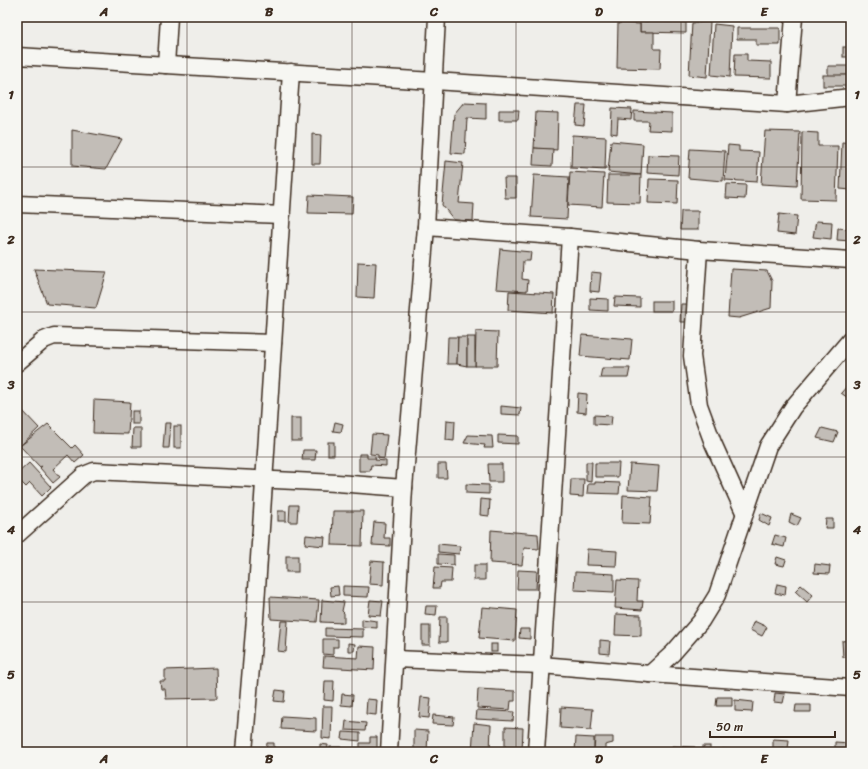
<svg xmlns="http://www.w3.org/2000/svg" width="868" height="769" viewBox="0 0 868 769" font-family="Sriracha,sans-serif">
	<rect width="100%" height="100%" fill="#efeeea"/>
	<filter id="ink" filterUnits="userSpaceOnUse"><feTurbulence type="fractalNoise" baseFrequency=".025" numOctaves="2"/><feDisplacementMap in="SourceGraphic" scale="8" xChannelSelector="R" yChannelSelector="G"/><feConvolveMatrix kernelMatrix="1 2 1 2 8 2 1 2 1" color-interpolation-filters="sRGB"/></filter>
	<g filter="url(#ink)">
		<g fill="#c2bdb7" stroke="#3b2a1e">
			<polygon points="653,17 679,17 679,22 653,20"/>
			<polygon points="640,21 686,22 686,33 640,32"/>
			<polygon points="710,22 707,77 689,75 692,23"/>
			<polygon points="618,23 640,24 640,32 654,32 654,49 661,49 660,69 617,68"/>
			<polygon points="714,24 732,26 730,77 711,75"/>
			<polygon points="737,28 780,28 780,45 756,45 756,39 737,39"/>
			<rect x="843" y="47" width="8" height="10"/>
			<polygon points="735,54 747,54 747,61 771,62 771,78 734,77"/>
			<polygon points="828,66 848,66 848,75 828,76"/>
			<rect x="823" y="75" width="28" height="11"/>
			<polygon points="464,102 486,103 486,119 467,118 465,154 451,153 454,114"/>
			<polygon points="577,105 586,105 584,126 575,125"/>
			<polygon points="612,108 632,109 631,120 618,119 617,134 611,133"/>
			<polygon points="499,110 519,110 518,120 499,120"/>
			<polygon points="634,111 672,113 672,131 648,130 649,121 634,121"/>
			<polygon points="536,112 558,113 557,150 534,148"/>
			<polygon points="72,130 122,139 106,169 72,166"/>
			<polygon points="765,131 800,132 797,186 761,184"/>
			<polygon points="802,132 818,133 818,146 838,146 836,200 801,199"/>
			<polygon points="312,134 321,135 320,164 312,164"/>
			<polygon points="572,135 606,137 605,170 571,168"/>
			<polygon points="611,141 643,144 641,175 608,172"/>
			<polygon points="842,142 851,143 851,190 840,189"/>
			<polygon points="728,145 739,146 739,151 759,152 757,182 725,180"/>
			<polygon points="534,148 553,149 552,166 533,165"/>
			<polygon points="690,149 725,151 723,181 688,178"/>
			<polygon points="648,155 679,156 678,175 647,173"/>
			<polygon points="446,161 463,163 459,203 474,204 473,221 454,220 442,205"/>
			<polygon points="570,172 604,174 602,207 568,205"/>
			<polygon points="534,175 569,177 567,219 531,217"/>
			<polygon points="608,175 641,175 640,203 607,202"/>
			<polygon points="504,178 516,178 516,198 505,198"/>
			<polygon points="649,179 678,180 677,204 648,203"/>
			<polygon points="727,184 746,185 745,199 726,198"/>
			<polygon points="309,195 353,197 352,214 308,213"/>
			<polygon points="681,211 698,211 698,230 680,230"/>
			<polygon points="779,214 797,216 795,235 777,233"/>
			<polygon points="816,221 832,222 831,239 813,237"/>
			<polygon points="838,228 851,229 851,241 837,240"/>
			<polygon points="500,249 531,252 530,261 523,261 522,279 528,280 527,291 496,289"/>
			<polygon points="358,262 376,263 374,298 357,297"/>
			<polygon points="34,269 107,272 96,308 47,304"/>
			<polygon points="731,269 767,271 772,281 771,308 739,318 728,317"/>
			<polygon points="591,272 601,273 599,292 590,291"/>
			<polygon points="509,291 554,294 553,313 508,310"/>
			<polygon points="615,297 640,298 640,307 614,306"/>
			<polygon points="590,298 608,299 608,311 590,310"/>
			<rect x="652" y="301" width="20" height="10"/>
			<polygon points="681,304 690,304 689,322 680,322"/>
			<polygon points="476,331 498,332 497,366 475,366"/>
			<polygon points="582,335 632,339 630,360 580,356"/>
			<polygon points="448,337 458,337 457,364 447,364"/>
			<polygon points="458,337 467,337 467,366 457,364"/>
			<rect x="467" y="337" width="8" height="29"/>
			<polygon points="602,368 630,368 628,378 600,378"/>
			<polygon points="848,385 851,387 851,400 841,393"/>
			<polygon points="578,393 587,394 586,413 577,412"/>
			<polygon points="94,400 130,402 128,434 93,433"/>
			<polygon points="501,406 521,408 520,415 501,414"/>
			<polygon points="21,409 39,428 21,445 17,441 17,426 22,421 17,416 17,413"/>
			<rect x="132" y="411" width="7" height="13"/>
			<polygon points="594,415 612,416 611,425 594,424"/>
			<rect x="291" y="418" width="10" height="23"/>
			<polygon points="447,420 455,421 454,441 446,440"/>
			<polygon points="335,422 343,424 341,432 333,431"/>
			<polygon points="165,423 171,423 169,448 163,448"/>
			<polygon points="48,424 72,448 75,445 84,455 75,463 68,455 53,469 60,477 53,483 40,468 42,466 40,467 20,446"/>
			<rect x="174" y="426" width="7" height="22"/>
			<polygon points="133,428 141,428 141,447 132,447"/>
			<polygon points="822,428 838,432 834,442 817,438"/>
			<polygon points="372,434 387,435 384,459 378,458 378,455 370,454"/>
			<polygon points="468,435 492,436 493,448 484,448 485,445 464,443"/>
			<polygon points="498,435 518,436 518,444 498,443"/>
			<rect x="328" y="442" width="6" height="13"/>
			<polygon points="303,450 316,450 315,460 302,460"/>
			<polygon points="359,454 367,454 367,458 376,458 375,460 386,461 386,466 371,465 370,471 359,471"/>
			<polygon points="586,462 592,462 591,482 586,481"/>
			<polygon points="29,463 51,487 42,496 30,483 26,487 17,478 17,474"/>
			<polygon points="595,463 619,463 618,477 595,477"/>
			<polygon points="438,464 446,464 447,478 438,478"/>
			<polygon points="488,464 502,464 502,482 489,482"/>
			<polygon points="630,464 659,466 657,491 628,490"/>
			<polygon points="571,479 584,479 583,497 570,496"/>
			<polygon points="595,482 620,483 619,494 587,493 588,484 595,484"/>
			<polygon points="466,484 489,485 489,494 466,493"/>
			<polygon points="623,495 652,497 650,524 622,523"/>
			<polygon points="481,499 490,500 489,516 480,515"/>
			<polygon points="290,505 298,505 297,522 289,522"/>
			<rect x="278" y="511" width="8" height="10"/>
			<polygon points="333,511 363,511 362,546 332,545"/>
			<polygon points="761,513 772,518 769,526 759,520"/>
			<polygon points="791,514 801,518 797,526 789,522"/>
			<polygon points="826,519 833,519 833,528 825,528"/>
			<polygon points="374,522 385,523 384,538 390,538 390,546 372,545"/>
			<polygon points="491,530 538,534 539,549 524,548 522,565 490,563"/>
			<polygon points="306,535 325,537 324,546 305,544"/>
			<polygon points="775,535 786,538 784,547 772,544"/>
			<polygon points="438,544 460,546 459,554 438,552"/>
			<polygon points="587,549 617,551 616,566 586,565"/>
			<polygon points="438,554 454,555 454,565 438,564"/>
			<rect x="286" y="556" width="12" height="16"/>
			<polygon points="777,557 786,560 784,566 775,564"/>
			<polygon points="371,561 384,562 383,585 369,584"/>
			<polygon points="815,564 830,566 829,574 814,573"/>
			<rect x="474" y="565" width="11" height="15"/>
			<polygon points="435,567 452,568 451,582 441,582 440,588 433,588"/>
			<polygon points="518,570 537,571 536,589 517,589"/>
			<polygon points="575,572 614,574 614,592 574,590"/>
			<polygon points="617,580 638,581 637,601 643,601 642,610 615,608"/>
			<polygon points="777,584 786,586 785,595 775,593"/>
			<polygon points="801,585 813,595 807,602 795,591"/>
			<polygon points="338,586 339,595 331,596 330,587"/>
			<polygon points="343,586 369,587 368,597 343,596"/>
			<polygon points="270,597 319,600 317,622 271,619"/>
			<polygon points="322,600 344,602 342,611 344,613 344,623 321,622"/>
			<polygon points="370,600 383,601 381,616 368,615"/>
			<polygon points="426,606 437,606 436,615 425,614"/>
			<polygon points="482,607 517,610 515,641 479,638"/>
			<polygon points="616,614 641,615 641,636 615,635"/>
			<polygon points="440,617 447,617 447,642 439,642"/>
			<polygon points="362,619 377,621 377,628 362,627"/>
			<polygon points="281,621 288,621 286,652 278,651"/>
			<polygon points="754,621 767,627 762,636 750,630"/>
			<rect x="422" y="626" width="8" height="19"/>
			<polygon points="325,628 363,629 363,637 325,636"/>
			<polygon points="520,629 530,629 530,639 519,638"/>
			<polygon points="323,639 338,639 338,647 333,647 333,655 323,654"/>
			<polygon points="600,640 610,641 609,654 600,653"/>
			<polygon points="851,640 851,664 849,664 848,657 843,657 842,641"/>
			<polygon points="348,643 355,644 354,651 348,651"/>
			<rect x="491" y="644" width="6" height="8"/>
			<polygon points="359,646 375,647 374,670 323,667 324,656 358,658"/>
			<polygon points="216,668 217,698 166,699 165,689 161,689 160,681 165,681 165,670"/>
			<polygon points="325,681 334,681 333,701 324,700"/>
			<polygon points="478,689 515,691 515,701 511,701 510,710 477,708"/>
			<polygon points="276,690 285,691 284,702 274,701"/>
			<polygon points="775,693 785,694 783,703 774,702"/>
			<polygon points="342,694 353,695 352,706 341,705"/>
			<polygon points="421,697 431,698 429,718 419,717"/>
			<polygon points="717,697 732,697 732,706 716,706"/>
			<polygon points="367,699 377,700 376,715 366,714"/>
			<polygon points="735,700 753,702 752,712 735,711"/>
			<polygon points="796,705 811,705 811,712 795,712"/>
			<polygon points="323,706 332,706 331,739 322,738"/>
			<polygon points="561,707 593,709 591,730 560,728"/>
			<polygon points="477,710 514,712 513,721 476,719"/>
			<polygon points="433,715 454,717 453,725 432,724"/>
			<polygon points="282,716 316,718 316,731 281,729"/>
			<polygon points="346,721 366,723 365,731 345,730"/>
			<polygon points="474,723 491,725 490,752 472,752"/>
			<polygon points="505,727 523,728 522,752 505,751"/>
			<polygon points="414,730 428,731 427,752 414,752"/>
			<polygon points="343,732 360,733 360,741 342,739"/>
			<polygon points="370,737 377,737 377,752 360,752 360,743 370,743"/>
			<polygon points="576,737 594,738 594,752 575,752"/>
			<polygon points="595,737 613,737 613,743 605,745 605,752 594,752"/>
			<polygon points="773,739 789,740 788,749 773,748"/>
			<polygon points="835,742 850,743 850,752 835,752"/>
			<polygon points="267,743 274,743 274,752 266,752"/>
			<polygon points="320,744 328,745 327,752 320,752"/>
			<polygon points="672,746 695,747 695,752 672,752"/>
			<rect x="703" y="746" width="7" height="6"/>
			<rect x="330" y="747" width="11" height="5"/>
			<polygon points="722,749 740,750 740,752 721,752"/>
		</g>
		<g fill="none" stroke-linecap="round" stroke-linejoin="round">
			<g stroke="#3b2a1e" stroke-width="19">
				<g id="minor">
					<polyline points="17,56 434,81 787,104 851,97"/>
					<polyline points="166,65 169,17"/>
					<polyline points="787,104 794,17"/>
					<polyline points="17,204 282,215"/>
					<polyline points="426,227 570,237 699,250 851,260"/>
					<polyline points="699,250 692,356 699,405 713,443 744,512"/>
					<polyline points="17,363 44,340 54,336 273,343"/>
					<polyline points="17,535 84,475 94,471 337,483 404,488"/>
					<polyline points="395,659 541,665 650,674 851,688"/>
					<polyline points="650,674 673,653 701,621 717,595 768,446 793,407 851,339"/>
					<polyline points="244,752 255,619 291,72"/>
					<polyline points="389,752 404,488 426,227 437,17"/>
					<polyline points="536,752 570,237"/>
				</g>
			</g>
			<use href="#minor" stroke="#f6f6f2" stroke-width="16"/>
		</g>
	</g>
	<path fill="none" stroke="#3b2a1e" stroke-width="1" stroke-opacity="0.55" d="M 187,17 L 187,752M 352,17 L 352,752M 516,17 L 516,752M 681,17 L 681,752M 17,167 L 851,167M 17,312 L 851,312M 17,457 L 851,457M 17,602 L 851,602"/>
	<rect width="868" height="769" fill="none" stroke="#f6f6f2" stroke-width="44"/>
	<path d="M710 731v6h125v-6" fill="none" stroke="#3b2a1e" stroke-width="2"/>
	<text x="716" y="731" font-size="12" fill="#3b2a1e" stroke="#f6f6f2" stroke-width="3" paint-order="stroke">50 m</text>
	<rect x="22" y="22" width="824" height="725" fill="none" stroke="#3b2a1e" stroke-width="1.5"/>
	<g font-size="13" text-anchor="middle" font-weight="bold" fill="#3b2a1e">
		<text x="104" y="16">A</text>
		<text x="269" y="16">B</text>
		<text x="434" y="16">C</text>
		<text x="599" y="16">D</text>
		<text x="764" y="16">E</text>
		<text x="11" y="99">1</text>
		<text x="857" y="99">1</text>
		<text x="11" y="244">2</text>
		<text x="857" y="244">2</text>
		<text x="11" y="389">3</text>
		<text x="857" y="389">3</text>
		<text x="11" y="534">4</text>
		<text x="857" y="534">4</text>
		<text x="11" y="679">5</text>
		<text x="857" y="679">5</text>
		<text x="104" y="763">A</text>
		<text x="269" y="763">B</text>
		<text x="434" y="763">C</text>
		<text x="599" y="763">D</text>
		<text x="764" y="763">E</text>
	</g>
</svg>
